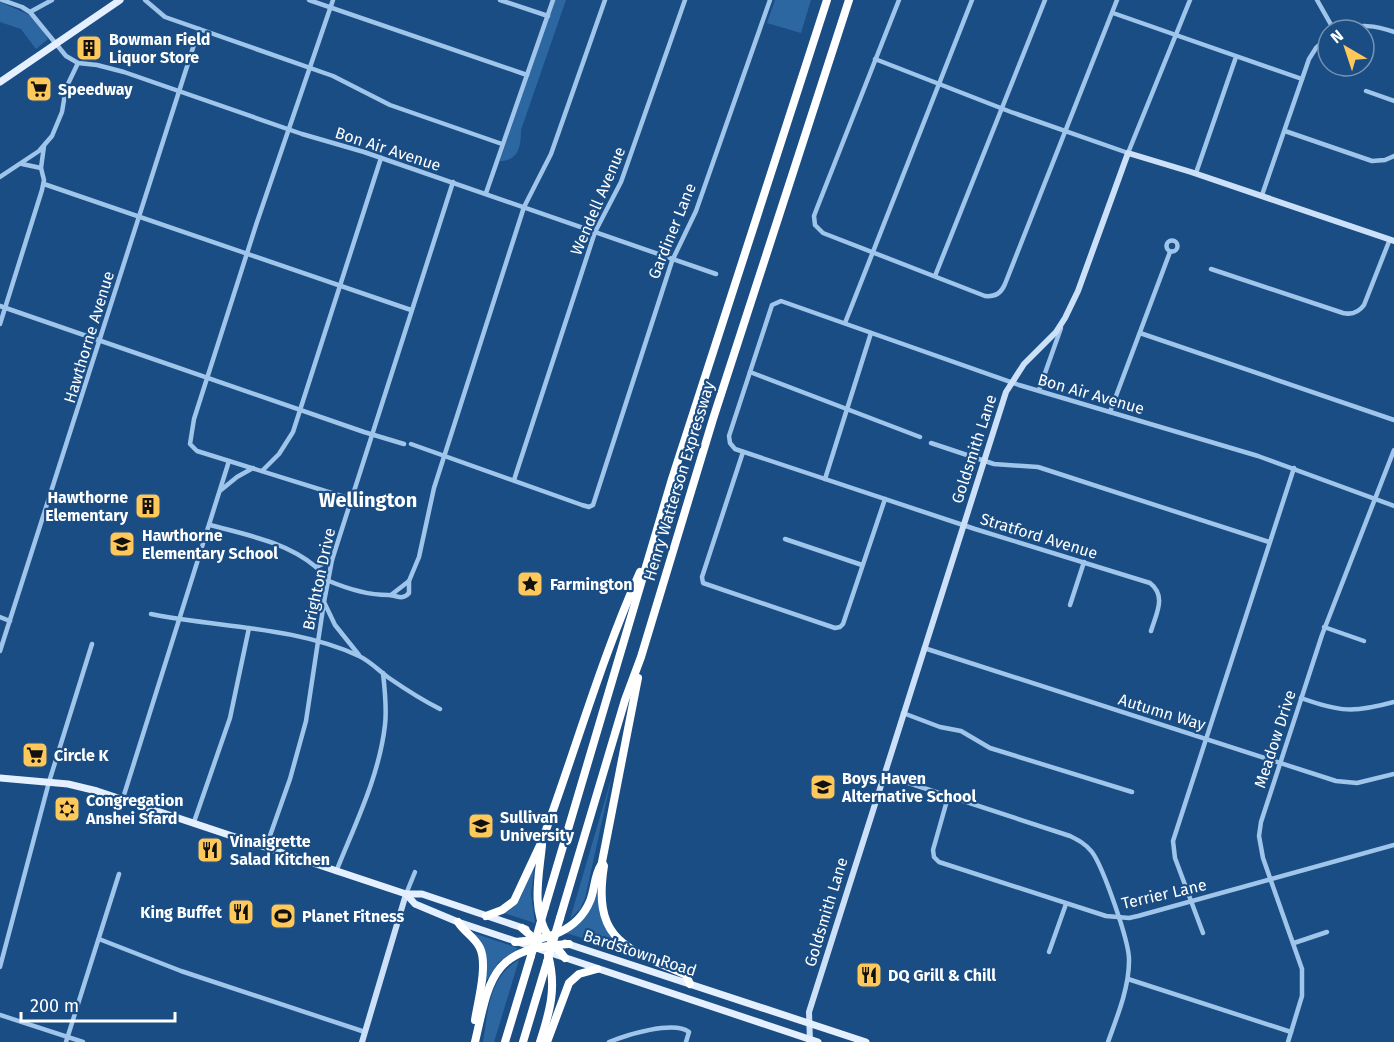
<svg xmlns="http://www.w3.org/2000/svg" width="1394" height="1042" viewBox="0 0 1394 1042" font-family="'Fira Sans',sans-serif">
	<rect width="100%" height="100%" fill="#1a4d84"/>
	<g fill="#2d67a2">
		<path d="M 555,0 L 566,0 L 521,130 C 521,145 519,161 500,161 Z"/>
		<polygon points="775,0 811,0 801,33 767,23"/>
		<polygon points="0,2 34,17 48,39 36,49 21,29 0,22"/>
		<polygon points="612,776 585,898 580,909 570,919"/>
		<polygon points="535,861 531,894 535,923 504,913 521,897"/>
		<path d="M 599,884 L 600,911 L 634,954 L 566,933 C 586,921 593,906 599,884 Z"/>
		<polygon points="473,933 518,948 498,963 484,984 485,966"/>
		<path d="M 519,960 L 494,1042 L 483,1042 C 488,1012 489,976 519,960 Z"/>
	</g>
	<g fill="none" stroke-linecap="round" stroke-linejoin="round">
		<g stroke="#a0c5eb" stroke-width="4.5">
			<polyline points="2,0 22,7 30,12 66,56 78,63 97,65 124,72 302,134 364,152 716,274"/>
			<polyline points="145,0 165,17 333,76 390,105 502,144"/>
			<polyline points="309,0 527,75"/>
			<polyline points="333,0 257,222 194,419 190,444 197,451 351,499"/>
			<polyline points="500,0 548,16"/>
			<path d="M 899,0 L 817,208 L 814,216 L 815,225 L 823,233 L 985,296 C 996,297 1001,293 1005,284 L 1117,0"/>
			<polyline points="1317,0 1334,30"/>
			<polyline points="30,12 52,0"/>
			<polyline points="1113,13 1302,79"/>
			<path d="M 1340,30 C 1360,24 1375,25 1394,32"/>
			<polyline points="875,59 1011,112 1128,153 1190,0"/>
			<polyline points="1366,91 1394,101"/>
			<polyline points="1285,131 1372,161 1385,160 1394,156"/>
			<polyline points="22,164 41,168"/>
			<polyline points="1196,173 1236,57"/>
			<polyline points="0,177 39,151 52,136 62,112 66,88 78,63"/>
			<polyline points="44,184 411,310"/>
			<polyline points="486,193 553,0"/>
			<polyline points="1262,195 1309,59 1316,48 1328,37"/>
			<circle cx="1172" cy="246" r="5.5"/>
			<path d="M 1211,269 L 1343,313 C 1352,315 1359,312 1364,305 L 1390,239"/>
			<polyline points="935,276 1045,0"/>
			<polyline points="0,306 364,432 404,444"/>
			<polyline points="845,323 972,0"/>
			<polyline points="0,324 42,190 44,180 41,168 44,146"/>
			<polyline points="1140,333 1394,420"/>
			<polyline points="750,372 920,437"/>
			<polyline points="1039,390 1061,328"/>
			<polyline points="1110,412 1170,252"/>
			<polyline points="931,443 994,464 1038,467 1269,542"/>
			<polyline points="411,444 582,505 589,507 593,505 672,261 696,211 770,0"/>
			<polyline points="743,452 702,577 703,583 835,628 840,627 843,624 885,499"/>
			<polyline points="262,471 279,454 293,432 381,158"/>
			<polyline points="825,479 871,333"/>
			<polyline points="514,480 595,232 621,182 685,0"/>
			<polyline points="221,490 237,477 253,468"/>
			<path d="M 210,525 C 247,535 286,542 316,567 L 332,560"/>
			<polyline points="785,539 862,565"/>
			<path d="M 316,567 C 320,571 324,578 329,581 C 348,589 367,595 388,595 C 397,595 402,601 409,593 L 409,581 L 419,557 L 434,488 L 524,207 L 551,154 L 605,0"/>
			<polyline points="391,595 409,581"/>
			<polyline points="324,602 335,625 359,655"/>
			<polyline points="1070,605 1084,562"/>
			<path d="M 151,614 C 220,628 294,626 359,656 C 370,661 379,671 389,678 C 405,689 422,700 440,709"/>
			<polyline points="0,617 10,621"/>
			<polyline points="1324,627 1364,641"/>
			<path d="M 1151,631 C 1156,614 1167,596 1150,583 L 975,529 L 735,449 L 730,443 L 729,436 L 772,305 L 781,301 L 1019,385 L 1258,456 L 1394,506"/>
			<polyline points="924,648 1336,781 1357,783 1394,774"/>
			<polyline points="0,651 199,29"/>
			<path d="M 1301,698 C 1340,712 1354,713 1394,702"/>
			<polyline points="903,713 940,727 961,731 990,748 1132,792"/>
			<path d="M 884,775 L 1070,836 C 1078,840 1086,844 1092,852 C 1103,867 1130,943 1129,961 C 1129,988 1117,1017 1108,1042"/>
			<polyline points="948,797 933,850 934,857 939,862 1106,916 1129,918 1138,916 1394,845"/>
			<polyline points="123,798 229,461"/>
			<polyline points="194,822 230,718 249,628"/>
			<polyline points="266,847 290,779 306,721 324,602 332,560 453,182"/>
			<path d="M 336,872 C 355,824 379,777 385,725 C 387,708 385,691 383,673"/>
			<polyline points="406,894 415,872"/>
			<polyline points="1203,933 1175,858 1173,841 1294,468"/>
			<polyline points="99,939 181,971 365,1032"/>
			<polyline points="1294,943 1327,932"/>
			<polyline points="1049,952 1066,904"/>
			<polyline points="0,967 49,782 92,644"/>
			<polyline points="1128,979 1291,1032"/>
			<polyline points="0,1015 83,1042"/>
			<polyline points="66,1042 119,874"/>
			<path d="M 609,1042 C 626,1035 674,1020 689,1032 L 686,1042"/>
			<polyline points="1288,1042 1302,996 1302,969 1263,858 1259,836 1261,822 1322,635 1394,450"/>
		</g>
		<g stroke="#cce1f8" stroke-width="6">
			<polyline points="362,1042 406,894"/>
			<polyline points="810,1042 809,1012 1006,392 1024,364 1056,332 1065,318 1078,291 1128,153 1191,172 1394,241"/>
		</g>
		<g stroke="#e4f0ff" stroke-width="7">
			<polyline points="0,82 120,0"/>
			<polyline points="0,778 68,784 97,791 406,894 422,894 526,929"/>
			<polyline points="406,894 415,904 458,922 818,1042"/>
			<polyline points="565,943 866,1042"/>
		</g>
		<g stroke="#fff" stroke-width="8">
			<path d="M 638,678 L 602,862 L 604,866 C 592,942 627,948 686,975 L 690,984"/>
			<path d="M 542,845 C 539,876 531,908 548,936 C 553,944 560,951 565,958"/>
			<polyline points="545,907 672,479 827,0"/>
			<path d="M 486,916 L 502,910 L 514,901 L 542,841 C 575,752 601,659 640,572"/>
			<polyline points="560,918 625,700 641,657 713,419 849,0"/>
			<path d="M 458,922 C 464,932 475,937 480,948 C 488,965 478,1001 475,1020"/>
			<polyline points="522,928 538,942"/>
			<path d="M 515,942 C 546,940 577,932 590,901 C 595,889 594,876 601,865"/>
			<path d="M 475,1042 C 490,976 492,948 569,944"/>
			<polyline points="505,1042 531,956"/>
			<polyline points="523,1042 547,962"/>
			<path d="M 540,1042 C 550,1011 557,987 548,955"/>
			<polyline points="547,1042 569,983 579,974 597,969"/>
		</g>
		<g stroke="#fff" stroke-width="8">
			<polyline points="531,956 545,907"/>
			<polyline points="547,962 560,918"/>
		</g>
	</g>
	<defs>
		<g id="building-square" transform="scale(1.35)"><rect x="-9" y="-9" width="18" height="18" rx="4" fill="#fec85b" stroke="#1a4d84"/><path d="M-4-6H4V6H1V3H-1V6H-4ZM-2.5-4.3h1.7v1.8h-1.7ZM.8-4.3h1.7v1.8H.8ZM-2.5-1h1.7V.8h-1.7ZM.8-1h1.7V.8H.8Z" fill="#111"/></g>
		<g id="supermarket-square" transform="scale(1.35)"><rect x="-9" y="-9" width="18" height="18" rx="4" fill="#fec85b" stroke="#1a4d84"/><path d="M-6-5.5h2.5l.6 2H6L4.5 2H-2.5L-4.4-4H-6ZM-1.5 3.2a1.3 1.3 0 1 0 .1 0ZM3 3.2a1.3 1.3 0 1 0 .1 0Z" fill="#111"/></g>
		<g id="school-square" transform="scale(1.35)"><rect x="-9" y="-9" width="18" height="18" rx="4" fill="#fec85b" stroke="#1a4d84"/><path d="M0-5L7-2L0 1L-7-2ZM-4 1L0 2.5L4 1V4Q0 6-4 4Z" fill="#111"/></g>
		<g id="sight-square" transform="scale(1.35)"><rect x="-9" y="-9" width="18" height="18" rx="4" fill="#fec85b" stroke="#1a4d84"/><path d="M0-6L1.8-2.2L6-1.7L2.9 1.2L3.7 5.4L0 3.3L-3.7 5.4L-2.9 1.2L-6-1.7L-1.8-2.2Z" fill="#111"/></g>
		<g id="synagogue-square" transform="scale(1.35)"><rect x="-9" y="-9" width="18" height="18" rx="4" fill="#fec85b" stroke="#1a4d84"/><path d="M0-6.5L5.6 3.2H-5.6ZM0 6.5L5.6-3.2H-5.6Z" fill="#111"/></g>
		<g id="university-square" transform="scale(1.35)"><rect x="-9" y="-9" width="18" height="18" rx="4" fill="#fec85b" stroke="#1a4d84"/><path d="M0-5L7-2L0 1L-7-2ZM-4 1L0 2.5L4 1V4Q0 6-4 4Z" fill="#111"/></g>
		<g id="restaurant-square" transform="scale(1.35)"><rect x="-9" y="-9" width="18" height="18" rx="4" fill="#fec85b" stroke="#1a4d84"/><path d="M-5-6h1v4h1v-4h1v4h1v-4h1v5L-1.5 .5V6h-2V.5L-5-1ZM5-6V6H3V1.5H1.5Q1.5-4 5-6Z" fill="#111"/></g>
		<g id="stadium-square" transform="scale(1.35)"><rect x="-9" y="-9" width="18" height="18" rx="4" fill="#fec85b" stroke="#1a4d84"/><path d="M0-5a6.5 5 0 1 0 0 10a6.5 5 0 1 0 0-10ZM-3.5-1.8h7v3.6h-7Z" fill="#111"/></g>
	</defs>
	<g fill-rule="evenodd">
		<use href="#building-square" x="89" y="48"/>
		<use href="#supermarket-square" x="39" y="89"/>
		<use href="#building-square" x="148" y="506"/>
		<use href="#school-square" x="122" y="544"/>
		<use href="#sight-square" x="530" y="584"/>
		<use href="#supermarket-square" x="35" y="755"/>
		<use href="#school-square" x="823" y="787"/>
		<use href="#synagogue-square" x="67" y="809"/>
		<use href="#university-square" x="481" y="826"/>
		<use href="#restaurant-square" x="210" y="850"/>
		<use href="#restaurant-square" x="241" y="912"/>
		<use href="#stadium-square" x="283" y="916"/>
		<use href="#restaurant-square" x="869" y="975"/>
	</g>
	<g text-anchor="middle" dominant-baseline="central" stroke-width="4.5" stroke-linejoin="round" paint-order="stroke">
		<g font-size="16" font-weight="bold" fill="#fff" stroke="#1a4d84" text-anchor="start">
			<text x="109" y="39">Bowman Field<tspan x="109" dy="18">Liquor Store</tspan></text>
			<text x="58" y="89">Speedway</text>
			<text x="128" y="497" text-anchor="end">Hawthorne<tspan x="128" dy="18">Elementary</tspan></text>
			<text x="142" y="535">Hawthorne<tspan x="142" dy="18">Elementary School</tspan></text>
			<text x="550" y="584">Farmington</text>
			<text x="54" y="755">Circle K</text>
			<text x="842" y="778">Boys Haven<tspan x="842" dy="18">Alternative School</tspan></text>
			<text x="86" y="800">Congregation<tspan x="86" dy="18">Anshei Sfard</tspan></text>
			<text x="500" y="817">Sullivan<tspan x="500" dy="18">University</tspan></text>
			<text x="230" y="841">Vinaigrette<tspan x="230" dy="18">Salad Kitchen</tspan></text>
			<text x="222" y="912" text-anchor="end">King Buffet</text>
			<text x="302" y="916">Planet Fitness</text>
			<text x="888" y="975">DQ Grill &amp; Chill</text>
		</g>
		<g font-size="16" fill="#fff" stroke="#1a4d84">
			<text transform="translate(388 149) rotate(18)">Bon Air Avenue</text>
			<text transform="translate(598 201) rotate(-67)">Wendell Avenue</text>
			<text transform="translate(672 231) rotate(-68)">Gardiner Lane</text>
			<text transform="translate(89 337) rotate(-73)">Hawthorne Avenue</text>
			<text transform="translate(1091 394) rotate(16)">Bon Air Avenue</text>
			<text transform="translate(974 449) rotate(-72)">Goldsmith Lane</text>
			<text transform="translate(679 481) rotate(-73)">Henry Watterson Expressway</text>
			<text transform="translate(1039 536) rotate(17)">Stratford Avenue</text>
			<text transform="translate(319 579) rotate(-78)">Brighton Drive</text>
			<text transform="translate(1162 712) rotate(17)">Autumn Way</text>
			<text transform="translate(1275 739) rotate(-72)">Meadow Drive</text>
			<text transform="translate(1164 894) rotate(-13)">Terrier Lane</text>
			<text transform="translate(826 912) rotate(-73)">Goldsmith Lane</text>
			<text transform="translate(640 953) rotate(18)">Bardstown Road</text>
		</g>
		<g font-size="20" font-weight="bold" fill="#fff" stroke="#1a4d84">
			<text x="368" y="500">Wellington</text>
		</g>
	</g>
	<g transform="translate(1346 48) rotate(321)"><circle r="28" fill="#1a4d84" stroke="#7694b5" stroke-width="1.5"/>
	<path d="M0-4.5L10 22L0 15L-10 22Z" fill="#fec85b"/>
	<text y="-9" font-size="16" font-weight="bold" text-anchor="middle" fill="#ffffff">N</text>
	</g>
	<path d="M21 1012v9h154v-9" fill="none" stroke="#ffffff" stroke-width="3"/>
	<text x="30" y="1012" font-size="18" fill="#ffffff" stroke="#1a4d84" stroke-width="4.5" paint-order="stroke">200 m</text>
</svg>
